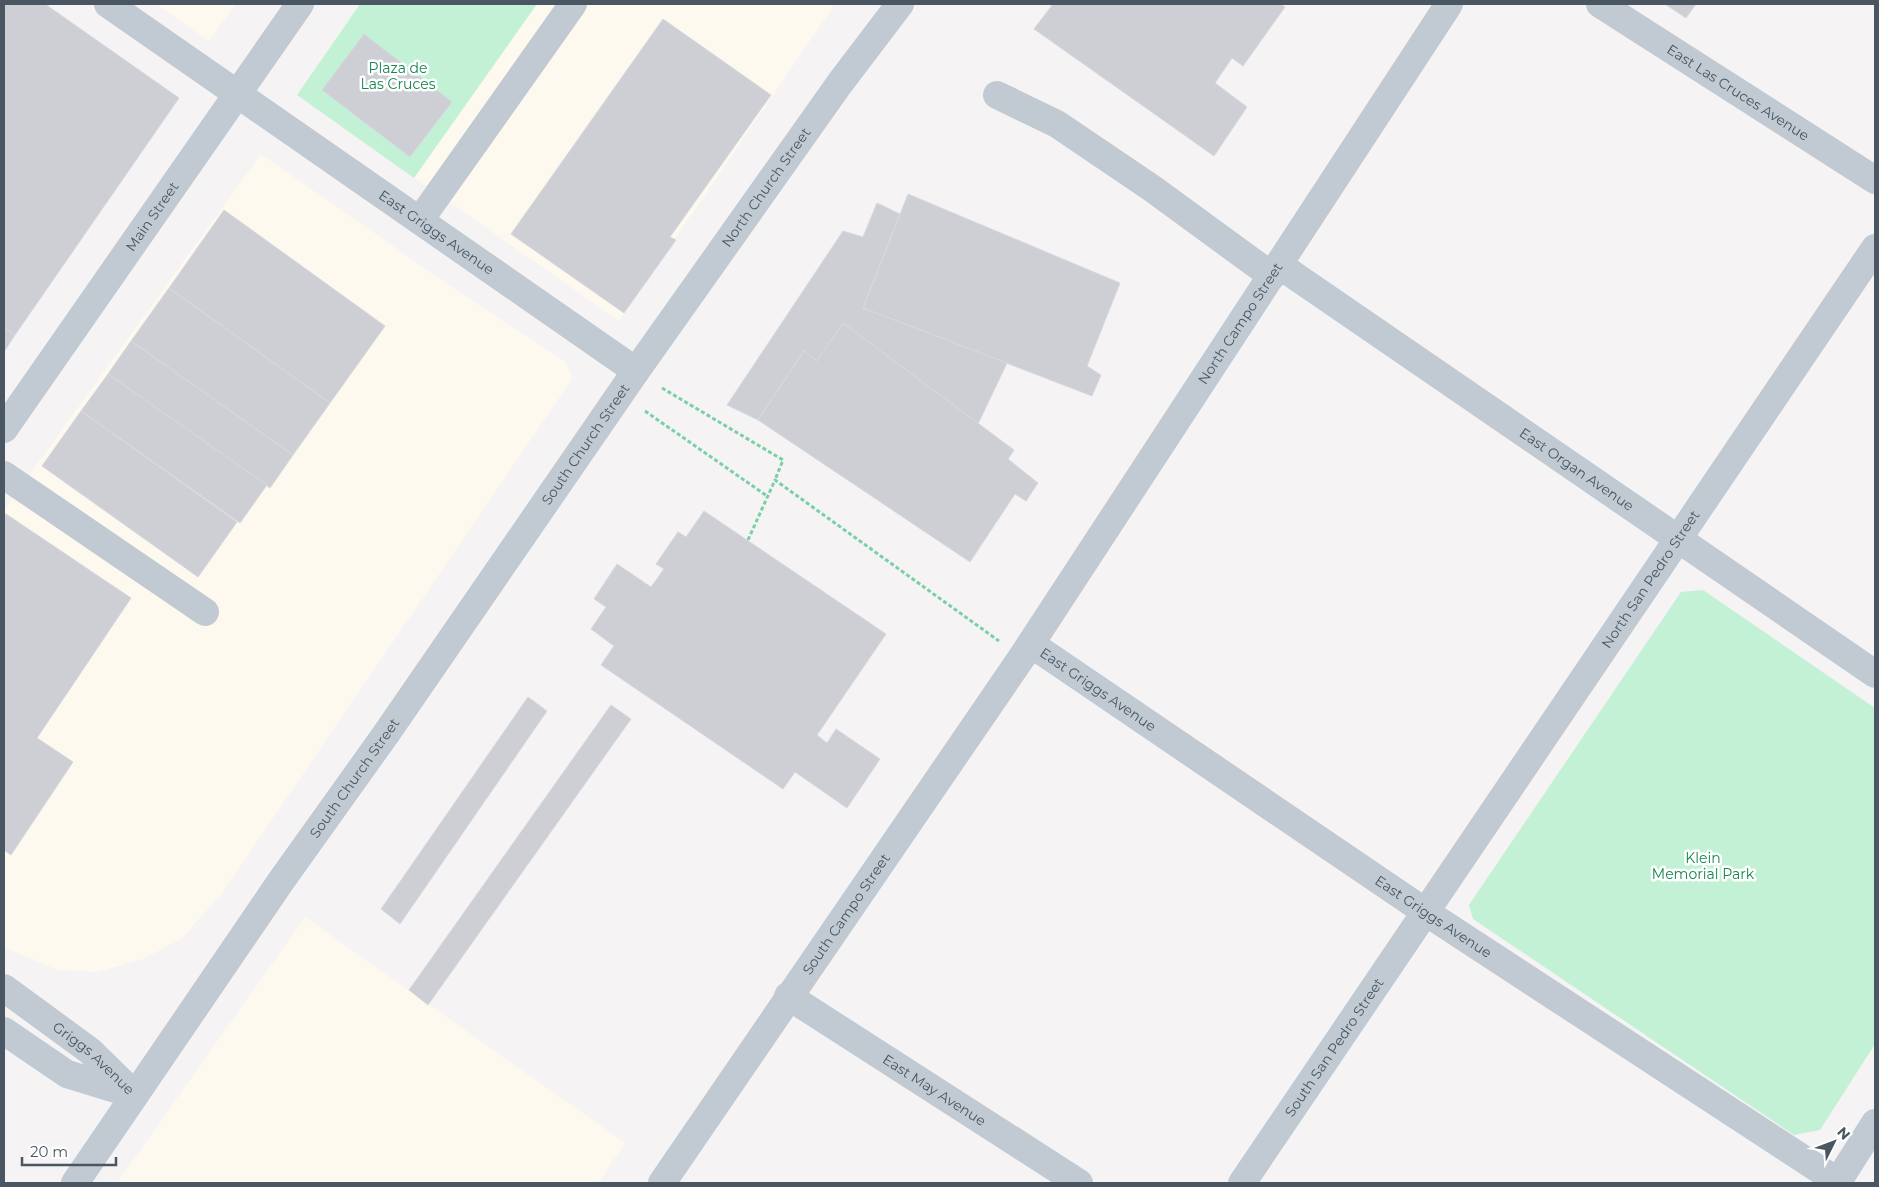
<svg xmlns="http://www.w3.org/2000/svg" width="1879" height="1187" viewBox="0 0 1879 1187" font-family="Montserrat,sans-serif">
	<rect width="100%" height="100%" fill="#f5f3f3"/>
	<g fill="#fdf9ef">
		<polygon points="156,4 236,4 209,41"/>
		<polygon points="360,4 835,4 619,321 297,95"/>
		<polygon points="261,154 443,281 566,362 572,379 220,896 181,939 143,959 97,972 57,970 4,947 4,510"/>
		<polygon points="305,917 625,1143 598,1183 117,1183"/>
	</g>
	<g fill="#c3f1d5">
		<polygon points="360,4 537,4 414,178 297,95"/>
		<polygon points="1703,590 1875,708 1875,1044 1820,1130 1794,1135 1473,919 1469,905 1681,592"/>
	</g>
	<g fill="#cdcfd5" stroke="#d7d9de">
		<polygon points="4,4 45,4 179,98 15,335 4,327"/>
		<polygon points="1053,4 1280,4 1285,7 1243,66 1232,58 1215,83 1247,107 1214,156 1034,29"/>
		<polygon points="1665,4 1696,4 1686,18"/>
		<polygon points="663,19 771,95 670,237 676,240 624,313 511,234"/>
		<polygon points="364,34 452,102 410,157 322,90"/>
		<polygon points="908,194 1120,283 1087,366 1101,375 1092,396 863,308"/>
		<polygon points="877,203 900,214 863,308 1007,363 978,424 843,323 817,361 804,351 758,420 727,405 843,231 863,237"/>
		<polygon points="224,210 385,326 330,403 169,288"/>
		<polygon points="169,288 330,403 293,455 131,341"/>
		<polygon points="843,323 1014,450 1008,459 1038,483 1026,501 1015,494 970,562 758,420 804,351 817,361"/>
		<polygon points="4,327 15,335 4,352"/>
		<polygon points="131,341 293,455 270,488 108,374"/>
		<polygon points="108,374 267,485 240,523 81,411"/>
		<polygon points="81,411 237,522 198,577 42,466"/>
		<polygon points="704,511 886,634 817,735 827,743 836,729 880,759 847,808 795,772 783,789 601,665 614,646 591,629 606,607 594,599 617,564 651,587 664,569 656,564 678,532 686,537"/>
		<polygon points="6,514 131,598 37,738 73,762 11,855 4,850 4,517"/>
		<polygon points="528,697 547,711 400,924 381,909"/>
		<polygon points="611,705 631,719 428,1005 409,990"/>
	</g>
	<g fill="none" stroke-linecap="round" stroke-linejoin="round">
		<g stroke="#7ad0a6" stroke-width="3" stroke-dasharray="4 2.5" stroke-linecap="butt">
			<polyline points="662,388 783,460 775,480"/>
			<polyline points="645,411 767,496"/>
			<polyline points="748,540 775,480 999,641"/>
		</g>
		<g stroke="#c1cad2" stroke-width="28">
			<path id="s1" d="M 108,4 L 636,371"/>
			<path id="s2" d="M 1600,4 L 1875,180"/>
			<polyline points="997,95 1057,124 1153,189 1272,276"/>
			<polyline points="420,220 573,4"/>
			<path id="s3" d="M 1279,265 L 1875,674"/>
			<path id="s4" d="M 4,429 L 300,4"/>
			<polyline points="4,475 205,612"/>
			<path id="s5" d="M 1031,644 L 1427,913 L 1840,1183"/>
			<path id="s6" d="M 4,988 L 90,1051 L 135,1095"/>
			<path id="s7" d="M 788,996 L 1079,1183"/>
			<polyline points="4,1031 67,1074 129,1093"/>
			<path id="s8" d="M 75,1183 L 281,881 L 386,734 L 636,371 L 840,83 L 900,4"/>
			<path id="s9" d="M 662,1183 L 1022,657 L 1449,4"/>
			<path id="s10" d="M 1242,1183 C 1454,872 1663,559 1875,248"/>
			<polyline points="1837,1183 1875,1123"/>
		</g>
	</g>
	<g text-anchor="middle" dominant-baseline="central" stroke-width="5" stroke-linejoin="round" paint-order="stroke">
		<g font-size="14" fill="#17864f" stroke="#fff">
			<text x="398" y="68">Plaza de<tspan x="398" dy="16">Las Cruces</tspan></text>
			<text x="1703" y="858">Klein<tspan x="1703" dy="16">Memorial Park</tspan></text>
		</g>
		<g font-size="14" fill="#4a5661" stroke="#fff">
			<text stroke="none"><textPath href="#s2" startOffset="164">East Las Cruces Avenue</textPath></text>
			<text stroke="none"><textPath href="#s8" startOffset="1212">North Church Street</textPath></text>
			<text stroke="none"><textPath href="#s4" startOffset="259">Main Street</textPath></text>
			<text stroke="none"><textPath href="#s1" startOffset="400">East Griggs Avenue</textPath></text>
			<text stroke="none"><textPath href="#s9" startOffset="1036">North Campo Street</textPath></text>
			<text stroke="none"><textPath href="#s8" startOffset="898">South Church Street</textPath></text>
			<text stroke="none"><textPath href="#s3" startOffset="361">East Organ Avenue</textPath></text>
			<text stroke="none"><textPath href="#s10" startOffset="729">North San Pedro Street</textPath></text>
			<text stroke="none"><textPath href="#s5" startOffset="81">East Griggs Avenue</textPath></text>
			<text stroke="none"><textPath href="#s8" startOffset="492">South Church Street</textPath></text>
			<text stroke="none"><textPath href="#s9" startOffset="326">South Campo Street</textPath></text>
			<text stroke="none"><textPath href="#s5" startOffset="486">East Griggs Avenue</textPath></text>
			<text stroke="none"><textPath href="#s10" startOffset="164">South San Pedro Street</textPath></text>
			<text stroke="none"><textPath href="#s6" startOffset="114">Griggs Avenue</textPath></text>
			<text stroke="none"><textPath href="#s7" startOffset="174">East May Avenue</textPath></text>
		</g>
	</g>
	<rect width="1879" height="1187" fill="none" stroke="#4a5661" stroke-width="10"/>
	<g transform="translate(1834 1142) rotate(48)" stroke="#ffffff" stroke-width="4" paint-order="stroke">
	<path d="M0-4L9 19L0 12L-9 19Z" fill="#4a5661"/>
	<text y="-8" font-size="14" font-weight="bold" text-anchor="middle" fill="#4a5661">N</text>
	</g>
	<path d="M22 1157v8h94v-8" fill="none" stroke="#4a5661" stroke-width="2.5"/>
	<text x="30" y="1157" font-size="15" fill="#4a5661" stroke="#ffffff" stroke-width="4" paint-order="stroke">20 m</text>
</svg>
